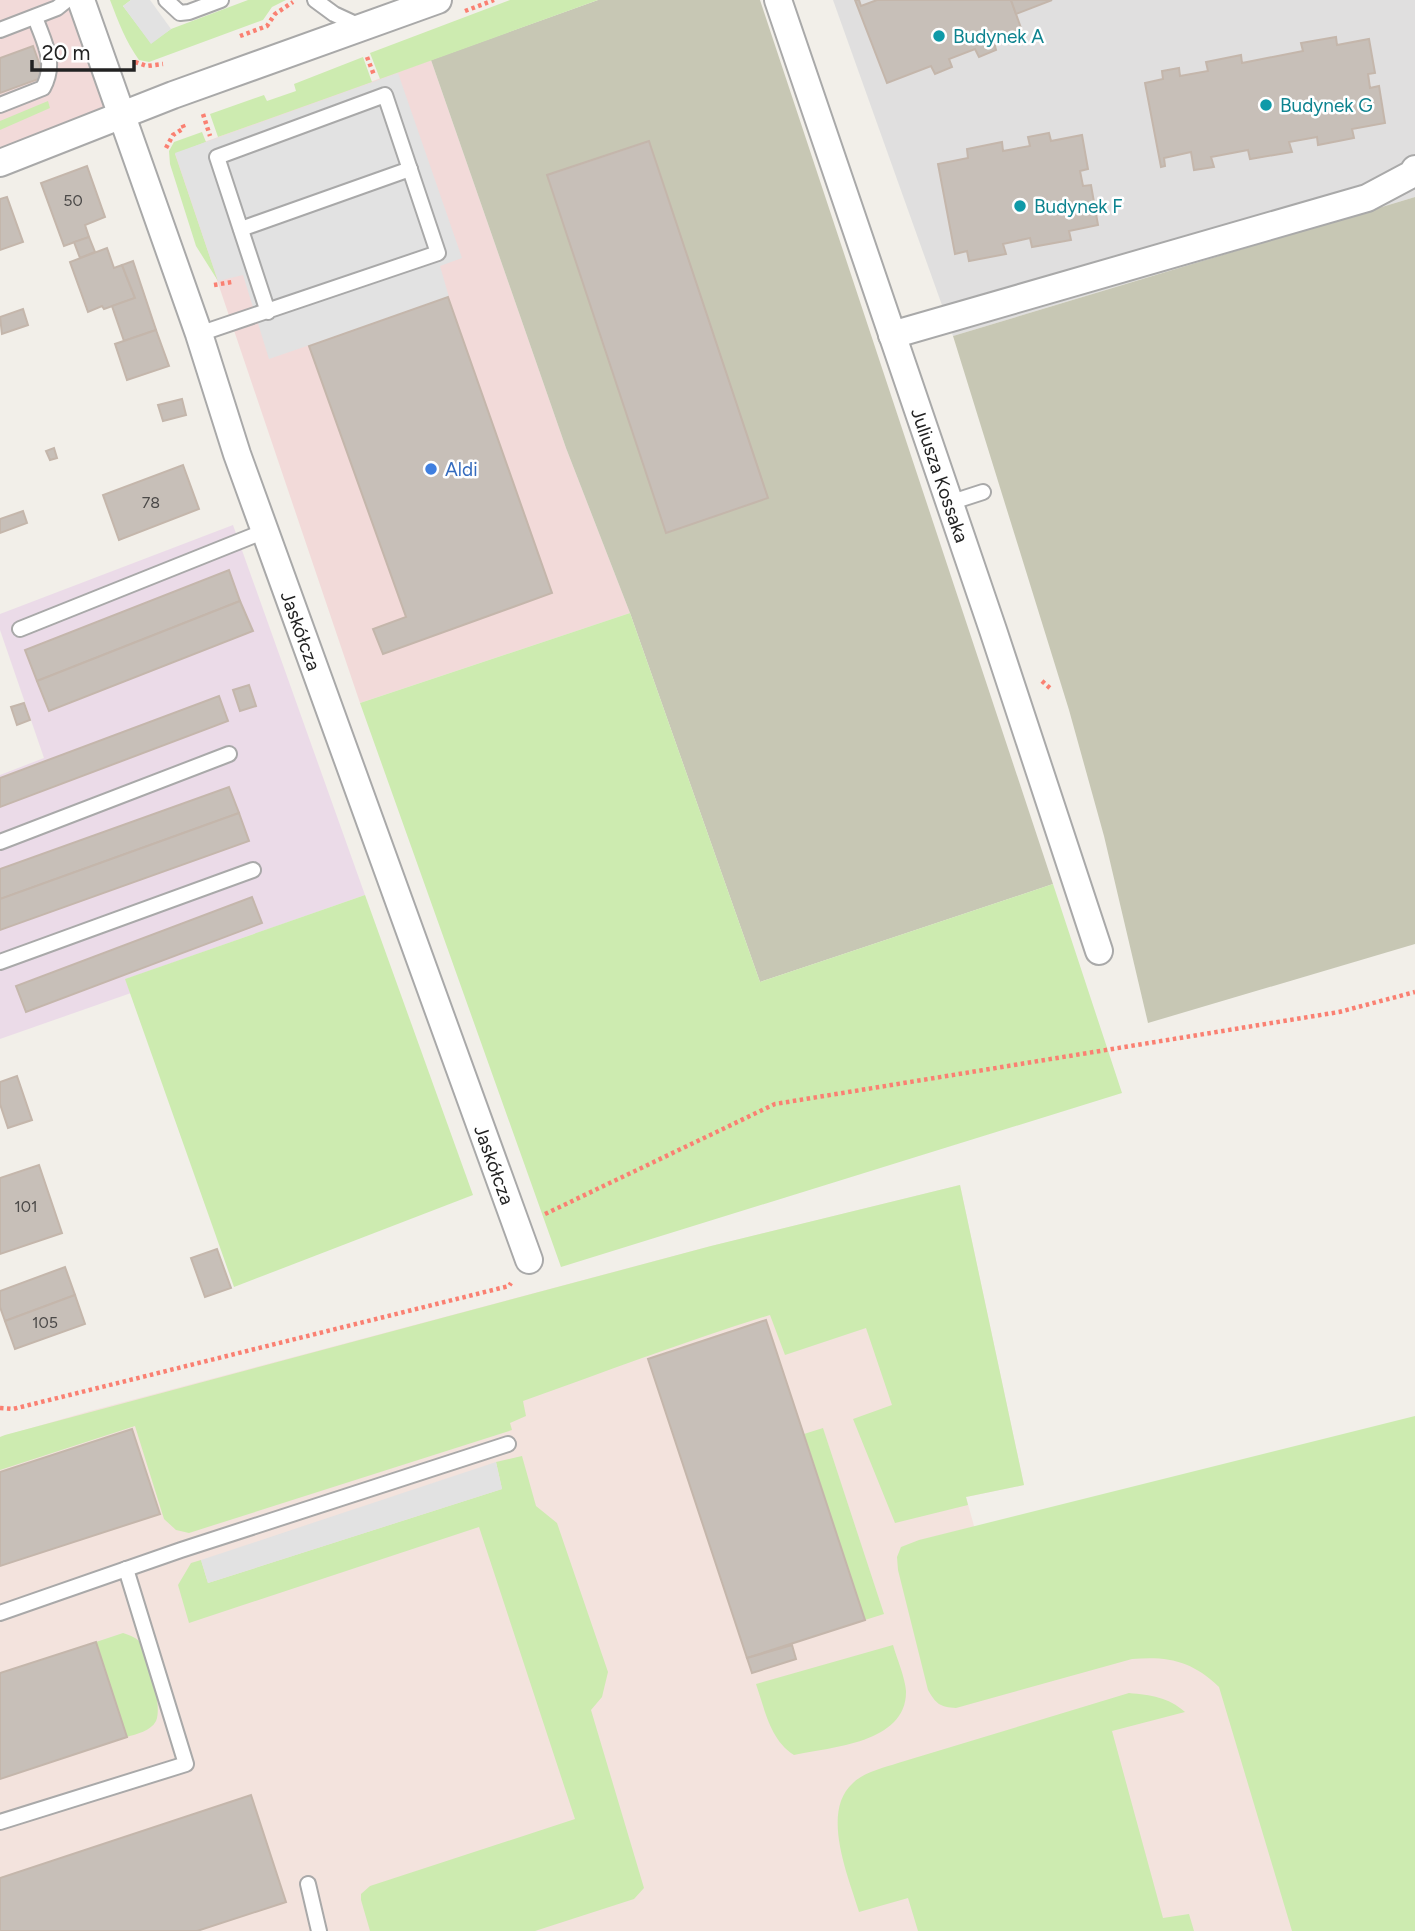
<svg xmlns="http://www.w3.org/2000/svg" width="1415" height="1931" viewBox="0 0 1415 1931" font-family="Figtree,sans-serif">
	<rect width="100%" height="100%" fill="#f2efe9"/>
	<polygon fill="#e0dfdf" points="833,0 1415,0 1415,197 953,336"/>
	<g fill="#f2dad9">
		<polygon points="0,0 81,0 121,114 0,163"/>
		<polygon points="431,60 566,448 630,613 360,703 174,153"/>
	</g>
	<polygon fill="#ebdbe8" points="233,525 365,895 126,979 131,993 0,1039 0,775 44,758 0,630 0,614"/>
	<polygon fill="#f3e3dd" points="960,1185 1024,1485 966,1497 982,1555 1226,1623 1317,1931 0,1931 0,1437 90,1411 711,1246"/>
	<g fill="#c7c7b4">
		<polygon points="598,0 760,0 1053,884 760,982 630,613 566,448 431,60"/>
		<polygon points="1415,197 1415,944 1148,1023 1104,836 1069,710 953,336"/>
	</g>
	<g fill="#cdebb0">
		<path d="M 110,0 L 131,0 L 123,6 L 151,43 L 171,29 L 248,0 L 286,0 L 272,7 L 263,20 L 149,62 L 139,60 C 126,42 118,21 110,0 Z"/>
		<polygon points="510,0 598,0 380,79 370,53"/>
		<polygon points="363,57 372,82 218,137 210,114 264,95 267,101 296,91 294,84"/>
		<polygon points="48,101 50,108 0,130 0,121"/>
		<polygon points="202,132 206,142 175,154 218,281 196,246 170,164 169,151 174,142"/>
		<polygon points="630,613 760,982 1053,884 1122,1093 561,1267 360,703"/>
		<polygon points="365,895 473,1195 234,1287 125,979"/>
		<path d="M 960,1185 L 1024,1485 L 966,1497 L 968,1505 L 895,1523 L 853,1419 L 892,1405 L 866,1328 L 785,1355 L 770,1315 C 686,1341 605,1372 523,1401 L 526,1416 L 510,1423 L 512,1430 L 189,1533 L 176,1530 L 164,1519 L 135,1426 L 0,1470 L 0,1437 L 5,1435 L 711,1246 Z"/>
		<path d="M 1415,1416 L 1415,1931 L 1292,1931 L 1219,1687 C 1192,1661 1169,1656 1132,1659 L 956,1708 C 940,1707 936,1704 928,1690 L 898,1570 L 897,1557 L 901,1547 L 919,1540 Z"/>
		<polygon points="823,1428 884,1614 865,1620 804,1434"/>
		<polygon points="522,1456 536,1506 557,1523 608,1672 602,1697 591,1710 644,1888 634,1899 535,1931 370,1931 361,1900 361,1894 370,1886 575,1819 479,1527 189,1623 178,1585 191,1563 201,1560 208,1583 502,1489 496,1462"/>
		<path d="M 123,1633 C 131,1636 137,1637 142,1645 C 149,1659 163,1708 156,1721 C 151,1731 136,1734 127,1737 L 96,1642 Z"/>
		<path d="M 893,1645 C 897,1659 905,1677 906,1691 C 907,1743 832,1747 794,1755 C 770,1740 765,1710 756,1684 Z"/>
		<path d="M 1129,1693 C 1151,1695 1168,1697 1185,1712 L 1112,1731 L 1163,1918 L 1189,1914 L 1194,1931 L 918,1931 L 908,1898 L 859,1912 C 849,1878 820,1812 853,1783 C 864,1772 883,1768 898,1763 Z"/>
	</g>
	<g fill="#e2e2e2">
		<polygon points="131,0 150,0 171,29 151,44 123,6"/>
		<polygon points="398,73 462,258 440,266 449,297 269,359 243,275 218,281 175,153"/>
		<polygon points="496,1462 502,1489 208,1583 201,1560"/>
	</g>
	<g fill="#c7bfb8" stroke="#c4b6ab" stroke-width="2">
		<polygon points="855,0 859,0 861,6 877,0 1011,0 1022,31 994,42 996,50 979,57 975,49 949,59 952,67 935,74 931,66 887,83"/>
		<polygon points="1011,0 1052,0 1016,14"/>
		<polygon points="1336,37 1337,45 1369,39 1375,73 1368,74 1370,88 1379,86 1385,123 1352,129 1354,138 1318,145 1317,137 1289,142 1292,152 1250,159 1248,150 1211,157 1214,167 1194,170 1191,152 1164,158 1165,166 1161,167 1145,83 1163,79 1162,71 1179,68 1180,76 1208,71 1206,62 1241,55 1242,63 1303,51 1301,43"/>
		<polygon points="33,46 44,77 0,93 0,58"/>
		<polygon points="1049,133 1051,141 1082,135 1088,169 1080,171 1083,186 1091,185 1098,225 1069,231 1071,240 1032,247 1030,238 1003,244 1006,254 969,261 967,251 955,254 938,164 968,158 967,149 1002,142 1003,151 1030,146 1028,137"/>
		<polygon points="649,141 768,498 666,533 547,175"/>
		<polygon points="87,166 105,217 85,225 89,237 64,246 41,183"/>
		<polygon points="7,197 23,242 0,250 0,199"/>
		<polygon points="89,237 95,252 80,258 74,242"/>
		<polygon points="107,248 114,268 122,265 135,298 104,309 102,306 88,312 70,262"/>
		<polygon points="133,261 156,330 124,341 112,306 135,298 122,265"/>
		<polygon points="448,297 552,593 383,654 373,629 406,617 309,346"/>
		<polygon points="23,309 28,325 2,334 0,317"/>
		<polygon points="156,330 169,366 127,380 115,344"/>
		<polygon points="182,399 186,415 163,421 158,405"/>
		<polygon points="54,448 57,458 50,460 46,451"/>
		<polygon points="183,465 199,509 119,540 103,495"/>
		<polygon points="23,511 27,523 0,533 0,519"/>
		<polygon points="229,570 240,601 37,681 25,650"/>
		<polygon points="240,601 253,631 49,711 37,681"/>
		<polygon points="249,685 256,706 240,711 233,690"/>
		<polygon points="219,696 228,721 0,807 0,778"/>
		<polygon points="24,703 30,720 17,725 11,707"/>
		<polygon points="229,787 239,813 0,899 0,869"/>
		<polygon points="239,813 249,841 0,930 0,899"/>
		<polygon points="252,897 262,923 26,1012 16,986"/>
		<polygon points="17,1076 32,1120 8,1128 0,1104 0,1082"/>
		<polygon points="39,1165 62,1233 0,1254 0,1178"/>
		<polygon points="217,1249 231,1288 205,1297 191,1258"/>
		<polygon points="65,1267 75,1295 5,1321 0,1307 0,1291"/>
		<polygon points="75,1295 85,1324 15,1349 5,1321"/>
		<polygon points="766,1320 865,1620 747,1658 648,1359"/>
		<polygon points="132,1429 160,1514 0,1566 0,1472"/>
		<polygon points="96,1642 127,1737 0,1779 0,1673"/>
		<polygon points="792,1645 796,1659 752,1673 747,1658"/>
		<polygon points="251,1795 286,1902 197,1931 0,1931 0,1878"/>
	</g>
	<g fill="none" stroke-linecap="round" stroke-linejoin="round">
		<g stroke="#a9a9a9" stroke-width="18">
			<g id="lane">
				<polyline points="166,0 180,13 189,12 221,0"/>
				<polyline points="315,0 334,14 362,27"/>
				<polyline points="0,30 57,8 67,0"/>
				<path d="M 0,105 L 43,88 C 57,62 44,43 35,17"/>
				<polyline points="241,229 410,169"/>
				<polyline points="199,334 438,253 385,95 217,157 268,312"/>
				<polyline points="949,503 983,492"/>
				<polyline points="20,629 265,531"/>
				<polyline points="0,842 229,754"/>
				<polyline points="0,962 253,870"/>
				<polyline points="0,1613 181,1550 508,1444"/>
				<polyline points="0,1822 186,1764 126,1569"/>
				<polyline points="308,1884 319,1931"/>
			</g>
		</g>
		<g stroke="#a9a9a9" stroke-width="30">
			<g id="street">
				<path id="s1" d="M 81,0 L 199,334 L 237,454 L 529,1260"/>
				<path id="s2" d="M 778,0 L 993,630 L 1099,951"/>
				<polyline points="0,163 173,95 438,0"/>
				<polyline points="892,335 1367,198 1412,174 1415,169"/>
			</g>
		</g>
		<g stroke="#fa8072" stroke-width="4.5" stroke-dasharray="3.5 3.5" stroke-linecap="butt">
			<polyline points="465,11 494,0"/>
			<polyline points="240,36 267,26 275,14 293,2"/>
			<polyline points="367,57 374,75"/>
			<polyline points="135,62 147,66 163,64"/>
			<polyline points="203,114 210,136"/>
			<polyline points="166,148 173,135 184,128 182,123"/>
			<polyline points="214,285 232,282"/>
			<polyline points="1042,681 1052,690"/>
			<polyline points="545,1214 775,1104 1339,1012 1415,992"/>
			<polyline points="0,1408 13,1409 509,1286 511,1283"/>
		</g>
		<use href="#lane" stroke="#fff" stroke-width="14"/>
		<use href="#street" stroke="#fff" stroke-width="26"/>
	</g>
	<g fill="#0f9aa8" stroke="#fff" stroke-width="2.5">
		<circle cx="939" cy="36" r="7"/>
		<circle cx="1266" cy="105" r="7"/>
		<circle cx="1020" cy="206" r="7"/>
	</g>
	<circle fill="#3f7fe0" stroke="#fff" stroke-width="2.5" cx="431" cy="469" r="7"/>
	<g text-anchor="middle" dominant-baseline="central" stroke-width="5" stroke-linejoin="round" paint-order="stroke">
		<g font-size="16" fill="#4b4948">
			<text x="73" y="200">50</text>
			<text x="151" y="502">78</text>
			<text x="26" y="1206">101</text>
			<text x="45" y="1322">105</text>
		</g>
		<g font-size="19" fill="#0d838f" stroke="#fff" text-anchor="start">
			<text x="953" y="36">Budynek A</text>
			<text x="1280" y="105">Budynek G</text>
			<text x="1034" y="206">Budynek F</text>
		</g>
		<g font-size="19" fill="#366cbe" stroke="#fff" text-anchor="start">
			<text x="445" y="469">Aldi</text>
		</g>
		<g font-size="19" fill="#222" stroke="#fff">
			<text stroke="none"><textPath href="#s2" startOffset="502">Juliusza Kossaka</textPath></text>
			<text stroke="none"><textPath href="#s1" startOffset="668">Jaskółcza</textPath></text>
			<text stroke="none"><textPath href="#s1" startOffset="1236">Jaskółcza</textPath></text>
		</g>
	</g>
	<path d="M32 60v10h102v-10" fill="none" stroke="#222222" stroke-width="3.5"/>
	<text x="42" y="60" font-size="21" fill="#222222" stroke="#ffffff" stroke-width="5" paint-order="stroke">20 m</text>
</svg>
